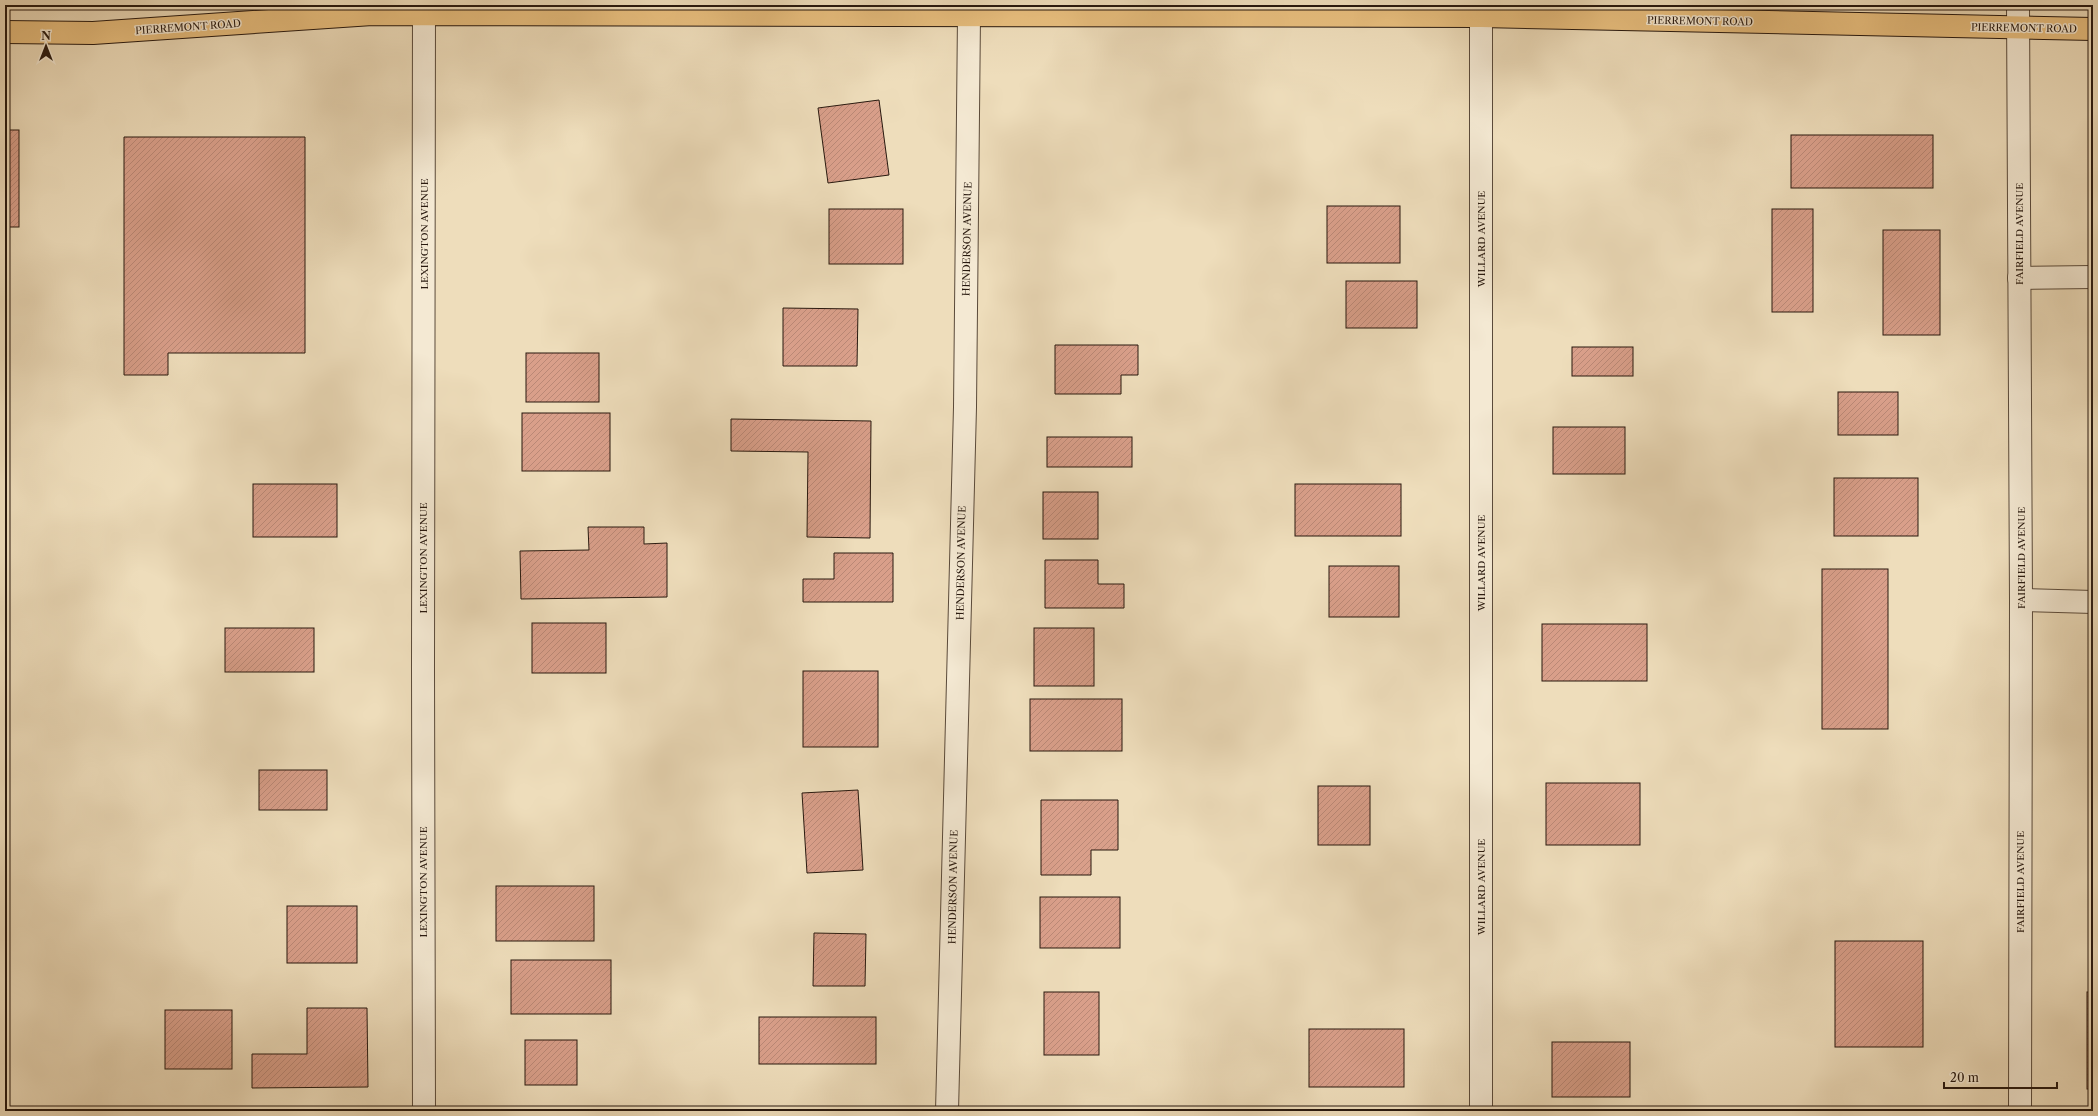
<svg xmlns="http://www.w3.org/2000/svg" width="2098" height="1116" viewBox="0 0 2098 1116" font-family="'Libre Caslon Text',serif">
	<defs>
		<pattern id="building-hatch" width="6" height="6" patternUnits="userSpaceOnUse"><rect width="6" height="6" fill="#d99f8a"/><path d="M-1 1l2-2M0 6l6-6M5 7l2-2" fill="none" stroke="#ba8876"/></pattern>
	</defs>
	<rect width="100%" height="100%" fill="#edb"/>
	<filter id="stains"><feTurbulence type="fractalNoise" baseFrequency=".005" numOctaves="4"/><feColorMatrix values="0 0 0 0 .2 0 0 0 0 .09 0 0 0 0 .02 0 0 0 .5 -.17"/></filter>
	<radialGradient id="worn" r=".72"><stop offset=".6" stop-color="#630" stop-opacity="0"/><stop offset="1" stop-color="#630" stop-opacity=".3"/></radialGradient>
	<g fill="url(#building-hatch)" stroke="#28190f">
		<polygon points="879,100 889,175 828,183 818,108"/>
		<rect x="5" y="130" width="14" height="97"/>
		<rect x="1791" y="135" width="142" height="53"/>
		<polygon points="124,137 305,137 305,353 168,353 168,375 124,375"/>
		<rect x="1327" y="206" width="73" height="57"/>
		<rect x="829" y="209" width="74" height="55"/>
		<rect x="1772" y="209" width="41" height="103"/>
		<rect x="1883" y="230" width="57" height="105"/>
		<rect x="1346" y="281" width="71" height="47"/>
		<polygon points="783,308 858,309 857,366 783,366"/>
		<polygon points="1055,345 1138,345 1138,375 1121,375 1121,394 1055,394"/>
		<rect x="1572" y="347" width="61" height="29"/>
		<rect x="526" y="353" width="73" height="49"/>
		<rect x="1838" y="392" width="60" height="43"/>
		<rect x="522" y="413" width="88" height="58"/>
		<polygon points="731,419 871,421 870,538 807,537 808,452 731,451"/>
		<rect x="1553" y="427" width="72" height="47"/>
		<rect x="1047" y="437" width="85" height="30"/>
		<rect x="1834" y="478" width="84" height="58"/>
		<rect x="253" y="484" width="84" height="53"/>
		<rect x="1295" y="484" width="106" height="52"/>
		<rect x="1043" y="492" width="55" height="47"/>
		<polygon points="588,527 644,527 644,544 667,543 667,597 521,599 520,551 589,550"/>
		<polygon points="834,553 893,553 893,602 803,602 803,579 834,579"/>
		<polygon points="1045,560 1098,560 1098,584 1124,584 1124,608 1045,608"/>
		<rect x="1329" y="566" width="70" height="51"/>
		<rect x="1822" y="569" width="66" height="160"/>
		<rect x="532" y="623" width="74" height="50"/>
		<rect x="1542" y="624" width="105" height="57"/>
		<rect x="225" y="628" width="89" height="44"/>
		<rect x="1034" y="628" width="60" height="58"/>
		<rect x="803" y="671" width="75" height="76"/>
		<rect x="1030" y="699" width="92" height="52"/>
		<rect x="259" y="770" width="68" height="40"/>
		<rect x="1546" y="783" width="94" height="62"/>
		<rect x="1318" y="786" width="52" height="59"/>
		<polygon points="858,790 863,870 807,873 802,793"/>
		<polygon points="1041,800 1118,800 1118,850 1091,850 1091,875 1041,875"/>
		<rect x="496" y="886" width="98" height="55"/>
		<rect x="1040" y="897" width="80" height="51"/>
		<rect x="287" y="906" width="70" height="57"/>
		<polygon points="814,933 866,934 865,986 813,986"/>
		<rect x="1835" y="941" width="88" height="106"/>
		<rect x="511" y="960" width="100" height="54"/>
		<rect x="1044" y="992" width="55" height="63"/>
		<rect x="2087" y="992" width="6" height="97"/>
		<polygon points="307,1008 367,1008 368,1087 252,1088 252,1054 307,1054"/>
		<rect x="165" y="1010" width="67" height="59"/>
		<rect x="759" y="1017" width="117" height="47"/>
		<rect x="1309" y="1029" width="95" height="58"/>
		<rect x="525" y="1040" width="52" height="45"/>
		<rect x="1552" y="1042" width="78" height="55"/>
	</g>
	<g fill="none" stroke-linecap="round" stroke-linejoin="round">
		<g stroke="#5a4a3a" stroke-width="24">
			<g id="minor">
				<polyline points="2018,5 2021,600 2020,1111"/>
				<polyline points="1481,16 1481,1111"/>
				<polyline points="2019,278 2093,277"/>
				<polyline points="2021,600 2093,602"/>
				<polyline points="424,1111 423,668 424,5"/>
				<polyline points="947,1111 965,407 969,16"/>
			</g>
		</g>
		<g stroke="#28190f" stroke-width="24">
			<polyline id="major" points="5,32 93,33 372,14 1481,16 2093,29"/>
		</g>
		<use href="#minor" stroke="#f4e9d3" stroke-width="22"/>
		<use href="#major" stroke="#e7be7e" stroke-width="22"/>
	</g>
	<g text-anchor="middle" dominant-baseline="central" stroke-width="3" stroke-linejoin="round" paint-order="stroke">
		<g font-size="10" fill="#28190f" stroke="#f4e9d3">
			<text transform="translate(1700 21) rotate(1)">PIERREMONT ROAD</text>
			<text transform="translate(188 27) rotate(-4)">PIERREMONT ROAD</text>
			<text transform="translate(2024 28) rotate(1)">PIERREMONT ROAD</text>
			<text transform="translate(424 234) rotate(-90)">LEXINGTON AVENUE</text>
			<text transform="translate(2019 234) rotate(-90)">FAIRFIELD AVENUE</text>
			<text transform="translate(967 239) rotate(-89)">HENDERSON AVENUE</text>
			<text transform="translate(1481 239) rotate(-90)">WILLARD AVENUE</text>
			<text transform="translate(423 558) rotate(-90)">LEXINGTON AVENUE</text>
			<text transform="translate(2021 558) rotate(-90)">FAIRFIELD AVENUE</text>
			<text transform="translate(961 563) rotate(-89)">HENDERSON AVENUE</text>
			<text transform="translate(1481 563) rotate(-90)">WILLARD AVENUE</text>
			<text transform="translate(423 882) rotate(-90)">LEXINGTON AVENUE</text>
			<text transform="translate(2020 882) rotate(-90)">FAIRFIELD AVENUE</text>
			<text transform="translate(953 887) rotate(-89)">HENDERSON AVENUE</text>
			<text transform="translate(1481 887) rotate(-90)">WILLARD AVENUE</text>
		</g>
	</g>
	<rect width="2098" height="1116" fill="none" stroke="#edb" stroke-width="20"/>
	<rect x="6" y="6" width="2086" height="1104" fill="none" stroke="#28190f" stroke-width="2"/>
	<rect x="10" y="10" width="2078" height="1096" fill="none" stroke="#28190f"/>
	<g transform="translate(46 46)" stroke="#f4e9d3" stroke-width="3" paint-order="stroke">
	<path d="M0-3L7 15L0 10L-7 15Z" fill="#28190f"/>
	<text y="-6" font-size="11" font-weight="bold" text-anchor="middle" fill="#28190f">N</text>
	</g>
	<path d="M1944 1082v6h113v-6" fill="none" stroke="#28190f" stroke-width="2"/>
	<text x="1950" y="1082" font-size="12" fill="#28190f" stroke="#f4e9d3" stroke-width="3" paint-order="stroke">20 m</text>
	<rect width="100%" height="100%" filter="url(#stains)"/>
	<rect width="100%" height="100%" fill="url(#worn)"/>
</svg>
